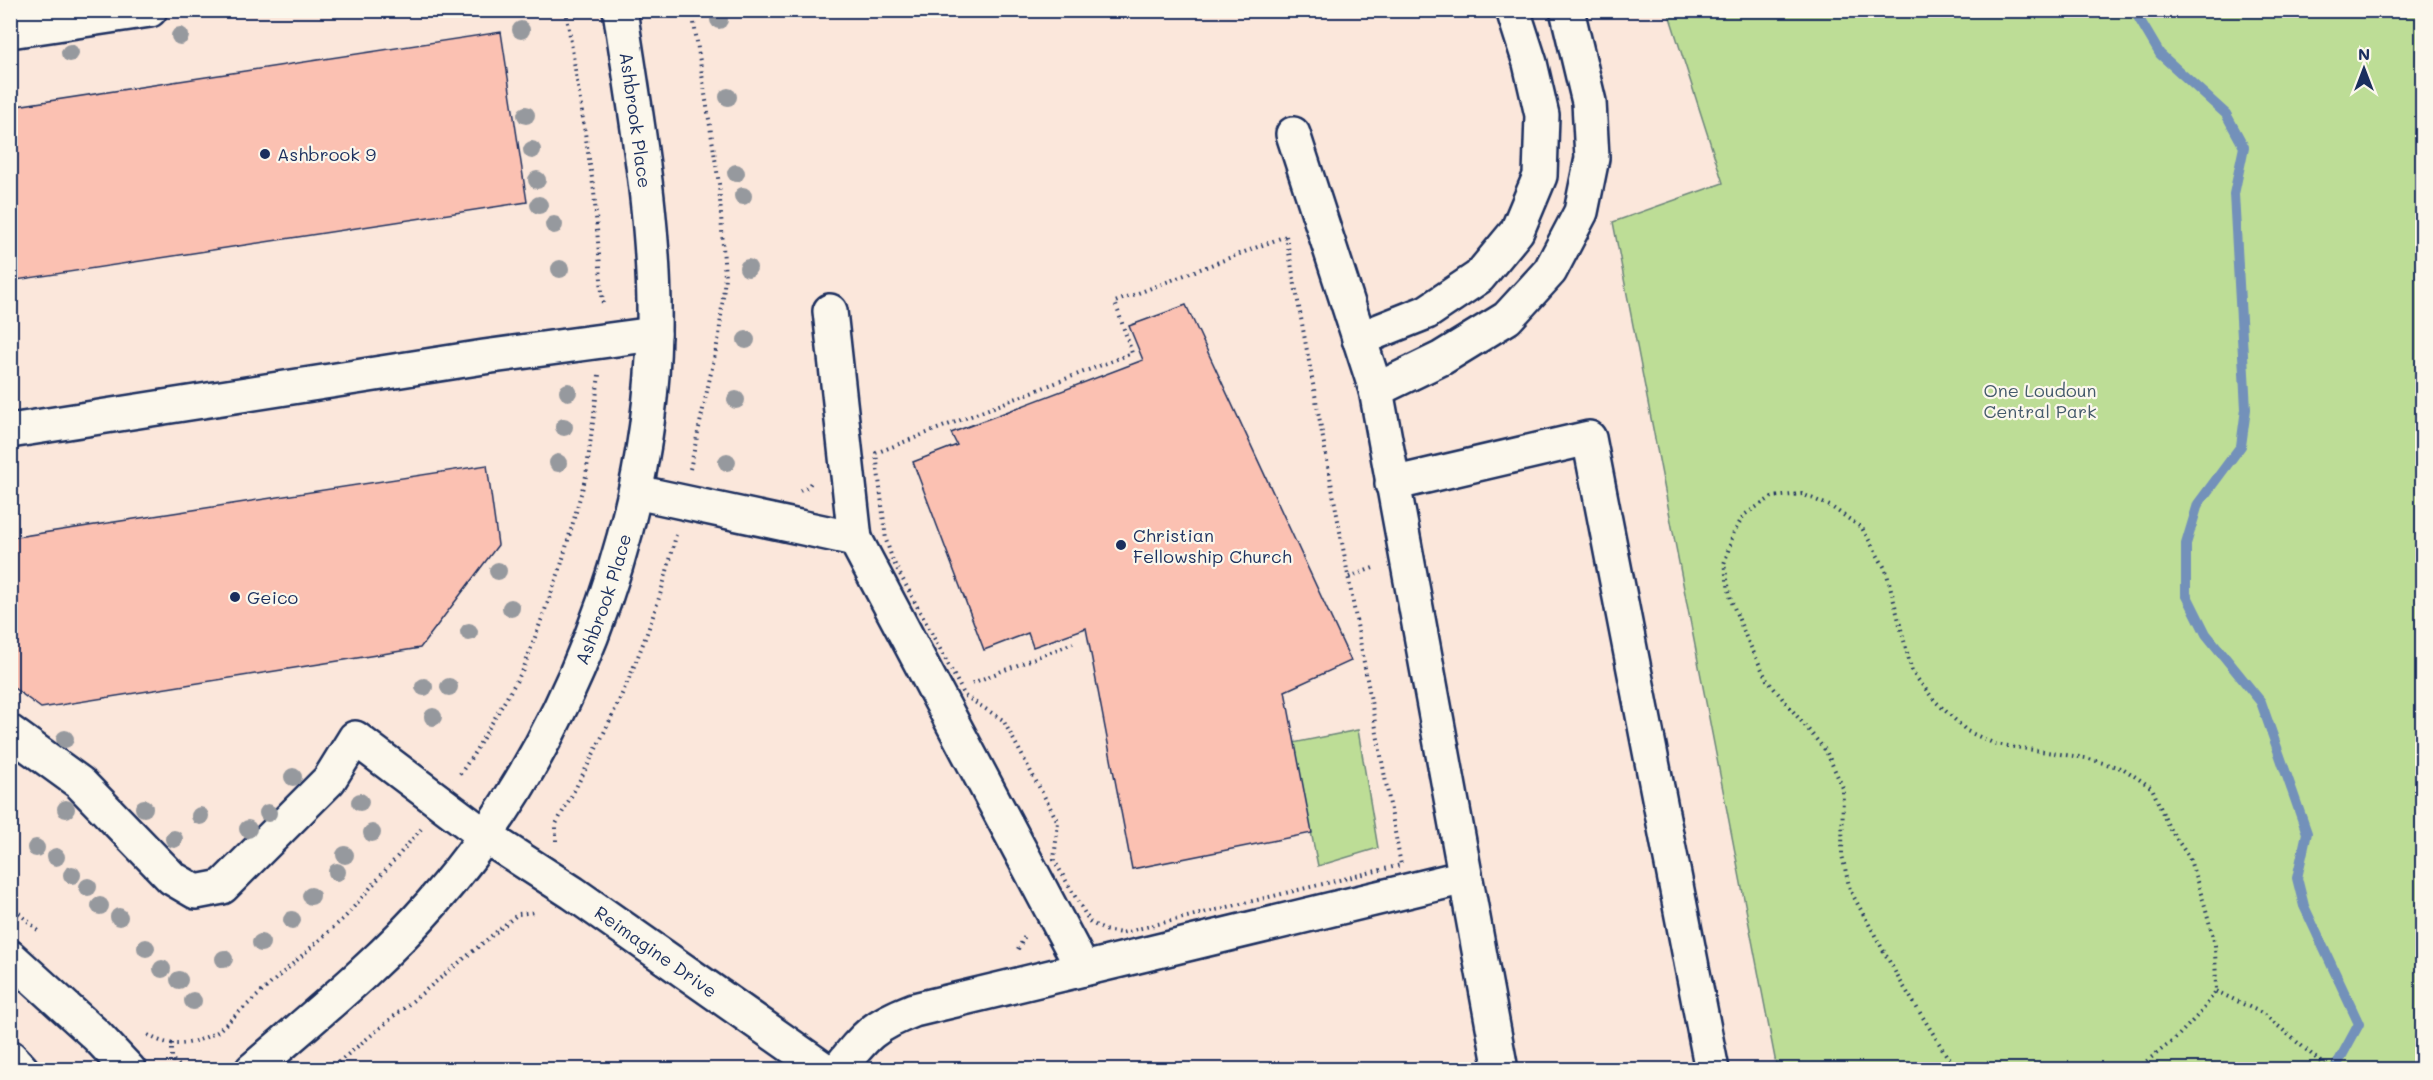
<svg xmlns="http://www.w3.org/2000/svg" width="2433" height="1080" viewBox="0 0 2433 1080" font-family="Mali,sans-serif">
	<rect width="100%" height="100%" fill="#fbe7db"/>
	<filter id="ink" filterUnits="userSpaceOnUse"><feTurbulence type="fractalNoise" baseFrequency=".0167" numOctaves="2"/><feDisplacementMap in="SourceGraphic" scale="12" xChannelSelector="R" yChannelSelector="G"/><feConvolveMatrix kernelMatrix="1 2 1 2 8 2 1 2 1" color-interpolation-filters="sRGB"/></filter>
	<g filter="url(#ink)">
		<g fill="#bddd96" stroke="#6c867a" stroke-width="1.5">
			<polygon points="1668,11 2422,11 2422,1069 1777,1069 1613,222 1723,183"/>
			<polygon points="1358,730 1378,848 1318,866 1293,743"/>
		</g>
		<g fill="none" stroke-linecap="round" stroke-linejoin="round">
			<polyline stroke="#7391ba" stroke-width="10" points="2134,10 2160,54 2226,114 2244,147 2234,194 2246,409 2241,446 2198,504 2186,544 2186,594 2206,634 2261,702 2307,833 2297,878 2304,906 2359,1024 2334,1070"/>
		</g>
		<g fill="#fbc1b2" stroke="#1b2f5e" stroke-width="1.5">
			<polygon points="501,32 527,202 10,281 10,107"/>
			<polygon points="1186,305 1351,661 1285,691 1312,833 1132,869 1086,628 1033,647 1028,633 984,650 913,462 957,445 951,433 1143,360 1129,326"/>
			<polygon points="487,465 498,545 420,648 41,708 10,685 10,538"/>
		</g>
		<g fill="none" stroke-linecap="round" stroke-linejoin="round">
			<g stroke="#1b2f5e" stroke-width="38">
				<g id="minor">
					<polyline points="10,31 150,10"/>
					<polyline points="1293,134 1376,390 1501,1070"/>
					<polyline points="830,311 855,539"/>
					<polyline points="1359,339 1427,312 1479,277 1517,231 1540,176 1542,115 1530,63 1513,10"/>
					<polyline points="1376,390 1442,358 1507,318 1550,271 1581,212 1592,158 1589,102 1567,10"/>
					<polyline points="10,431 484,357 654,334"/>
					<polyline points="1392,484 1589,438 1712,1070"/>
					<polyline points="636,492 855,539 1083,969"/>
					<path id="s1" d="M 10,732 L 80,783 L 172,878 L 196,892 L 222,887 L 329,780 L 355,738 L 485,836 L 573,893 L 825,1070"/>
					<path id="s2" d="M 252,1070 C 314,1016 378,965 432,903 C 565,752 650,533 654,332 C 656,224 636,117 620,10"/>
					<path d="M 838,1070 C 865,1036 872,1026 914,1010 L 1465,877"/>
				</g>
			</g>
			<g stroke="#1b2f5e" stroke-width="38">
				<g id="major">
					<polyline points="10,957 97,1036 129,1070"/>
					<polyline points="10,1057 22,1070"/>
				</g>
			</g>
			<g stroke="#1b2f5e" stroke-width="4" stroke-dasharray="1.5 4.5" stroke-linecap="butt">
				<polyline points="566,10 594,191 603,305"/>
				<polygon points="1286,236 1401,865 1121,933 1104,930 1090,922 1054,860 1058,822 1003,720 965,696 893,561 886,540 876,453 1132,353 1115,302"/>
				<polyline points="690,469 719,336 725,277 719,184 692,10"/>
				<polyline points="800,491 808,487 812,481"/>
				<polyline points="1349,577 1373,568"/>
				<polyline points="972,683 1073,643"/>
				<polyline points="460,774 473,755 523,670 560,569 586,476 599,375"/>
				<path d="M 556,841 L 556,824 C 607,732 653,639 676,535"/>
				<polyline points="10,905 41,933"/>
				<polyline points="1018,949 1026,934"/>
				<polyline points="2216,991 2264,1014 2330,1070"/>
				<path d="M 148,1035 C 173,1050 193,1044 217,1032 L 346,916 L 421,829"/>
				<polyline points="172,1043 172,1059 184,1070"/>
				<polyline points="329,1070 518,914 535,912"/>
				<polyline points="1964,1070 1947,1056 1899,979 1850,890 1842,855 1843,788 1826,751 1767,680 1746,637 1731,600 1724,564 1734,532 1744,515 1772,497 1802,494 1830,506 1862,528 1886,570 1912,672 1935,701 1967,731 1995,744 2086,758 2124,769 2152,788 2169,828 2189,857 2205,906 2215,945 2216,991 2202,1011 2174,1040 2135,1070"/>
			</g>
			<use href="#minor" stroke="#fbf7ec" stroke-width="33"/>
			<use href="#major" stroke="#fbf7ec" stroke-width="33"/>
		</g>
		<g fill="#96999e">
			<circle cx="719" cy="20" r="9"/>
			<circle cx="521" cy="30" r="9"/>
			<circle cx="180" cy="36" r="9"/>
			<circle cx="70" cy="53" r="9"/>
			<circle cx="728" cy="97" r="9"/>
			<circle cx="526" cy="115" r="9"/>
			<circle cx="532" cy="150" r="9"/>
			<circle cx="736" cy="173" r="9"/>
			<circle cx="537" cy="180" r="9"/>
			<circle cx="743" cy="196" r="9"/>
			<circle cx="539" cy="205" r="9"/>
			<circle cx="554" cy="225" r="9"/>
			<circle cx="748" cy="268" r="9"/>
			<circle cx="560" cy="269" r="9"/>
			<circle cx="746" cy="340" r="9"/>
			<circle cx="568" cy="392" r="9"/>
			<circle cx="736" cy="400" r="9"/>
			<circle cx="564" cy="427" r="9"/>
			<circle cx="727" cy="462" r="9"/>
			<circle cx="558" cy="463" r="9"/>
			<circle cx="498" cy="571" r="9"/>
			<circle cx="511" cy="608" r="9"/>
			<circle cx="469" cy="632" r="9"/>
			<circle cx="424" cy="687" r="9"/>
			<circle cx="449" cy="687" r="9"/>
			<circle cx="433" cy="717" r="9"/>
			<circle cx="65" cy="739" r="9"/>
			<circle cx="293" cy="777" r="9"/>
			<circle cx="360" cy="802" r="9"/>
			<circle cx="144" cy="808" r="9"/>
			<circle cx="66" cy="809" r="9"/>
			<circle cx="268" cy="813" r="9"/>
			<circle cx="200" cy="816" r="9"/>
			<circle cx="248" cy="829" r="9"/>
			<circle cx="372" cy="833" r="9"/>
			<circle cx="174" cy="839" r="9"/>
			<circle cx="36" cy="848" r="9"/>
			<circle cx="345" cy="855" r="9"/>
			<circle cx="56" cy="857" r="9"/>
			<circle cx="337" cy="872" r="9"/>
			<circle cx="72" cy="875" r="9"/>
			<circle cx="88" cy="887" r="9"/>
			<circle cx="311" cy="896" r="9"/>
			<circle cx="100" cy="906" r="9"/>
			<circle cx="119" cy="917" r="9"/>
			<circle cx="292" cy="920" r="9"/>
			<circle cx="261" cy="943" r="9"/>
			<circle cx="146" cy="948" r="9"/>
			<circle cx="224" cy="959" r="9"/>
			<circle cx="162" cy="969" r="9"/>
			<circle cx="179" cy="980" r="9"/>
			<circle cx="193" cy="1001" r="9"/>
		</g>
	</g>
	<g fill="#1b2f5e" stroke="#fbf7ec" stroke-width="2">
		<circle cx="265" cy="154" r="6"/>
		<circle cx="1121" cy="545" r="6"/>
		<circle cx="235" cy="597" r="6"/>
	</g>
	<g text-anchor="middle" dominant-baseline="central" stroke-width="4.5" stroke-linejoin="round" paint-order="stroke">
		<g font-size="18" fill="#1b2f5e" stroke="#fbf7ec">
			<text transform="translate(636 120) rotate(82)">Ashbrook Place</text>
			<text stroke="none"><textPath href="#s2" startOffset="597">Ashbrook Place</textPath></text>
			<text stroke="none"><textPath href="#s1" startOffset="843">Reimagine Drive</textPath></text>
		</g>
		<g font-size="18" fill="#1b2f5e" stroke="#fbf7ec" text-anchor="start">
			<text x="277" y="154">Ashbrook 9</text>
			<text x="1133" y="535">Christian<tspan x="1133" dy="21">Fellowship Church</tspan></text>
			<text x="247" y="597">Geico</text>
		</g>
		<g font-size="18" fill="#445a6c" stroke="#fbf7ec">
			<text x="2040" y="390">One Loudoun<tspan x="2040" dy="21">Central Park</tspan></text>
		</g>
	</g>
	<rect width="2433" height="1080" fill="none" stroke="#fbf7ec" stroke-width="36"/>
	<rect x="18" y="18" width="2397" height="1044" fill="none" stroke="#1b2f5e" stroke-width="2" filter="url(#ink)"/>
	<g transform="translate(2364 69)" stroke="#fbf7ec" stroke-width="4.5" paint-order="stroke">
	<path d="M0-4.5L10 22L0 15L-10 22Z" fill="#1b2f5e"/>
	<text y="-9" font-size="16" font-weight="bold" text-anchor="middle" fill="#1b2f5e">N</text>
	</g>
</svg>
